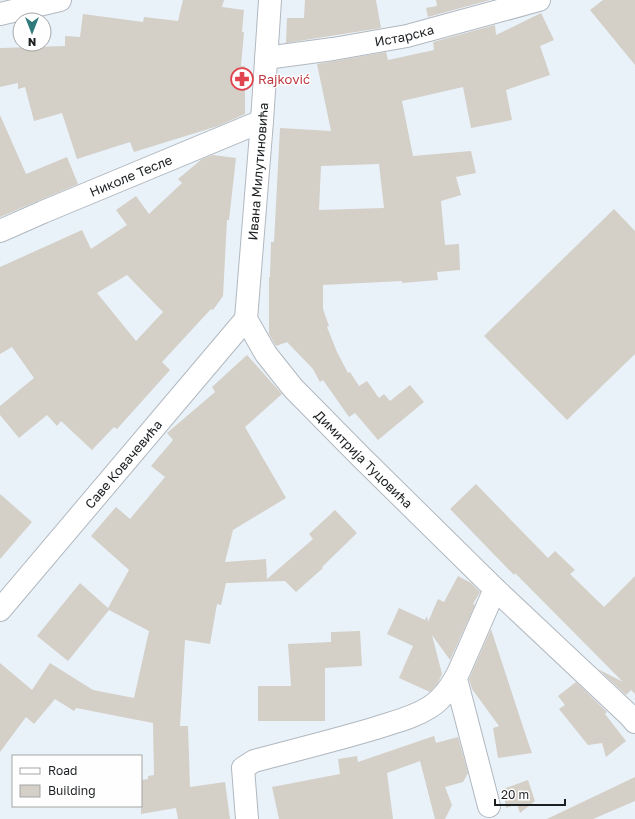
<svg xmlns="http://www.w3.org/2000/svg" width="635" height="819" viewBox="0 0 635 819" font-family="'Golos Text',sans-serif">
	<rect width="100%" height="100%" fill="#eaf2f9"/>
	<g fill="#d4cfc7" fill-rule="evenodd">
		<polygon points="183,0 224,0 222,7 244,10 242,32 244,32 241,66 245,66 245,114 218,126 134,152 130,142 77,159 62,113 34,121 25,87 18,89 18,83 0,87 0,48 65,46 65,36 80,37 83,14 143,22 144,17 178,21"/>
		<polygon points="305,0 376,0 381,28 286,43 287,18 304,18"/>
		<polygon points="436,0 490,0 428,17 426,8 437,6"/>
		<polygon points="603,0 635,0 635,65 590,10"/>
		<path d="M 541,13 L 554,40 L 540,46 L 550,75 L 506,90 L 512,120 L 471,128 L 463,87 L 402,101 L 413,156 L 471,151 L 476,173 L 456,177 L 461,195 L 441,201 L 445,245 L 459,244 L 460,270 L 437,272 L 438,280 L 402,283 L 402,281 L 323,285 L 323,309 L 329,326 L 327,327 L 337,352 L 348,373 L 350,372 L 359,386 L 367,381 L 379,398 L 384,394 L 390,401 L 410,385 L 424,402 L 378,440 L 355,413 L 349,417 L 323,380 L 320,382 L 313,369 L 287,342 L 276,346 L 269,334 L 269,277 L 270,277 L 271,242 L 274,242 L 280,128 L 331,131 L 317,64 L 386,52 L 388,60 L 434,50 L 433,42 L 495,25 L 496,35 ZM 379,164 L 384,208 L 319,210 L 321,166 Z"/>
		<polygon points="0,115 26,174 67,157 78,184 0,217"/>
		<path d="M 213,155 L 236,158 L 229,220 L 227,220 L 223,296 L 213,310 L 211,309 L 162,362 L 170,370 L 117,429 L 114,427 L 92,450 L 61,421 L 57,426 L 47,415 L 19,438 L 0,415 L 0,406 L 34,378 L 12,347 L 0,354 L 0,267 L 82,230 L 91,249 L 127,225 L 116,210 L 136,196 L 149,214 L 182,183 L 178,179 L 202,159 ZM 127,275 L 163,312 L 136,341 L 97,293 Z"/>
		<polygon points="614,209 635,231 635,354 567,420 484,336"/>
		<polygon points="247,355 282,394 245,427 286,498 233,530 225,562 266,559 267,579 313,539 309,534 335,510 357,533 322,567 323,568 296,592 285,581 226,583 221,605 217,604 210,644 185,640 180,726 188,726 190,787 225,782 230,819 178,819 176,808 141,814 141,780 148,779 148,776 154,775 153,723 76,708 74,711 55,699 34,724 26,717 0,752 0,663 32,690 50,663 93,690 134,698 149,631 109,610 68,661 37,636 80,583 108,608 129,570 91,536 116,507 130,519 165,477 151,466 173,440 167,433 215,392 212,387"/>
		<polygon points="476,484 548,558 555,551 575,570 570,574 604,607 635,576 635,694 631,690 626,695 598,669 623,682 515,573 514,575 450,509"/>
		<polygon points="0,494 32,522 0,559"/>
		<polygon points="458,576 471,583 480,592 473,604 475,605 450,660 432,635 442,674 438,683 430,692 399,678 413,646 387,634 399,608 425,620 427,616 428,622 438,599 444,602"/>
		<polygon points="491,629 527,739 532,753 498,758 493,728 499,726 472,689 469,679"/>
		<polygon points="360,631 362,666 325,668 325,721 258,721 258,686 291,686 288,644 331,642 331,632"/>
		<polygon points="576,682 607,712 605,714 626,741 606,757 602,743 588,745 559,709 565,705 558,696"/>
		<polygon points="434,736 436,743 458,737 468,773 463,782 445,787 452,805 445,819 435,819 420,761 387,773 393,819 279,819 272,787 340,774 338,759 357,756 358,762"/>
		<polygon points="635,777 635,801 593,819 547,819"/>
		<polygon points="528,780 535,801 520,813 517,804 506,808 503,789"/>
	</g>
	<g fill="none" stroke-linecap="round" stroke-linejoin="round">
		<g stroke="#b1b8bf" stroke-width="24">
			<g id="minor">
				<polyline points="0,14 60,0"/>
				<path id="s1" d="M 266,58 L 333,49 L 407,36 L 539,0"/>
				<path id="s2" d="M 0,231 L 43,212 L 262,121"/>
				<path id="s3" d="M 246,319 L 266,354 L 293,388 L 360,456 L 495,589 L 630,716 L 635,722"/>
				<path id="s4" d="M 246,319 L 262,121 L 270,0"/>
				<path id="s5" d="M 0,610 L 246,319"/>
				<polyline points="456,679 489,806"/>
				<path d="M 247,819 L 243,768 L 254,761 C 295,750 336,740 376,728 C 394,722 413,718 430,707 C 444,698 453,684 460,669 L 495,589"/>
			</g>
		</g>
		<use href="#minor" stroke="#fff" stroke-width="22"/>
	</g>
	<defs>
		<g id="pharmacy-ring" transform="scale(1.15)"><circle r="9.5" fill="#fefefe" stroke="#e0444e" stroke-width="1.5"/><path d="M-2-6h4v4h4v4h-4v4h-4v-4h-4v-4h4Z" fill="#e0444e"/></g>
	</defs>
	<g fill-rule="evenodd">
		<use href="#pharmacy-ring" x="242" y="79"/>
	</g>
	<g text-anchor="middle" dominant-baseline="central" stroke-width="3" stroke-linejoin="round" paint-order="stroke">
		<g font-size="13" fill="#1d2022" stroke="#fefefe">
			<text stroke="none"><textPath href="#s1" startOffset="140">Истарска</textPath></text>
			<text stroke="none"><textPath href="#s4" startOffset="148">Ивана Милутиновића</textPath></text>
			<text stroke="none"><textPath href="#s2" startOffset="142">Николе Тесле</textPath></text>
			<text stroke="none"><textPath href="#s3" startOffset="184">Димитрија Туцовића</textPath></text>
			<text stroke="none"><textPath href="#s5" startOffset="191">Саве Ковачевића</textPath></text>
		</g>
		<g font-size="13" fill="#be3a42" stroke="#fefefe" text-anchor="start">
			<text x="258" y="79">Rajković</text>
		</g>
	</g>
	<rect x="12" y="755" width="130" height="52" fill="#fefefe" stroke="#a4a5a6"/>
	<rect x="20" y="768" width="20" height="6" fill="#ffffff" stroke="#a4a5a6"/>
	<text x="48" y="775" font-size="12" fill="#1d2022">Road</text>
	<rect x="20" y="785" width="20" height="12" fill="#d4cfc7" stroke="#a4a5a6"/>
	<text x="48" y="795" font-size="12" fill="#1d2022">Building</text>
	<g transform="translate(32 32) rotate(180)"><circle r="19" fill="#fefefe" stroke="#a4a5a6"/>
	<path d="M0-3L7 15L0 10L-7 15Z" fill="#30797b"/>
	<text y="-6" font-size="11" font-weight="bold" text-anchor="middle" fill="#1d2022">N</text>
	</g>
	<path d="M495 799v6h70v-6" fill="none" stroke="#1d2022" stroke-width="2"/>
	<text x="501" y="799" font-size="12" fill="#1d2022" stroke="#fefefe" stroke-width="3" paint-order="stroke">20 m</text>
</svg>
